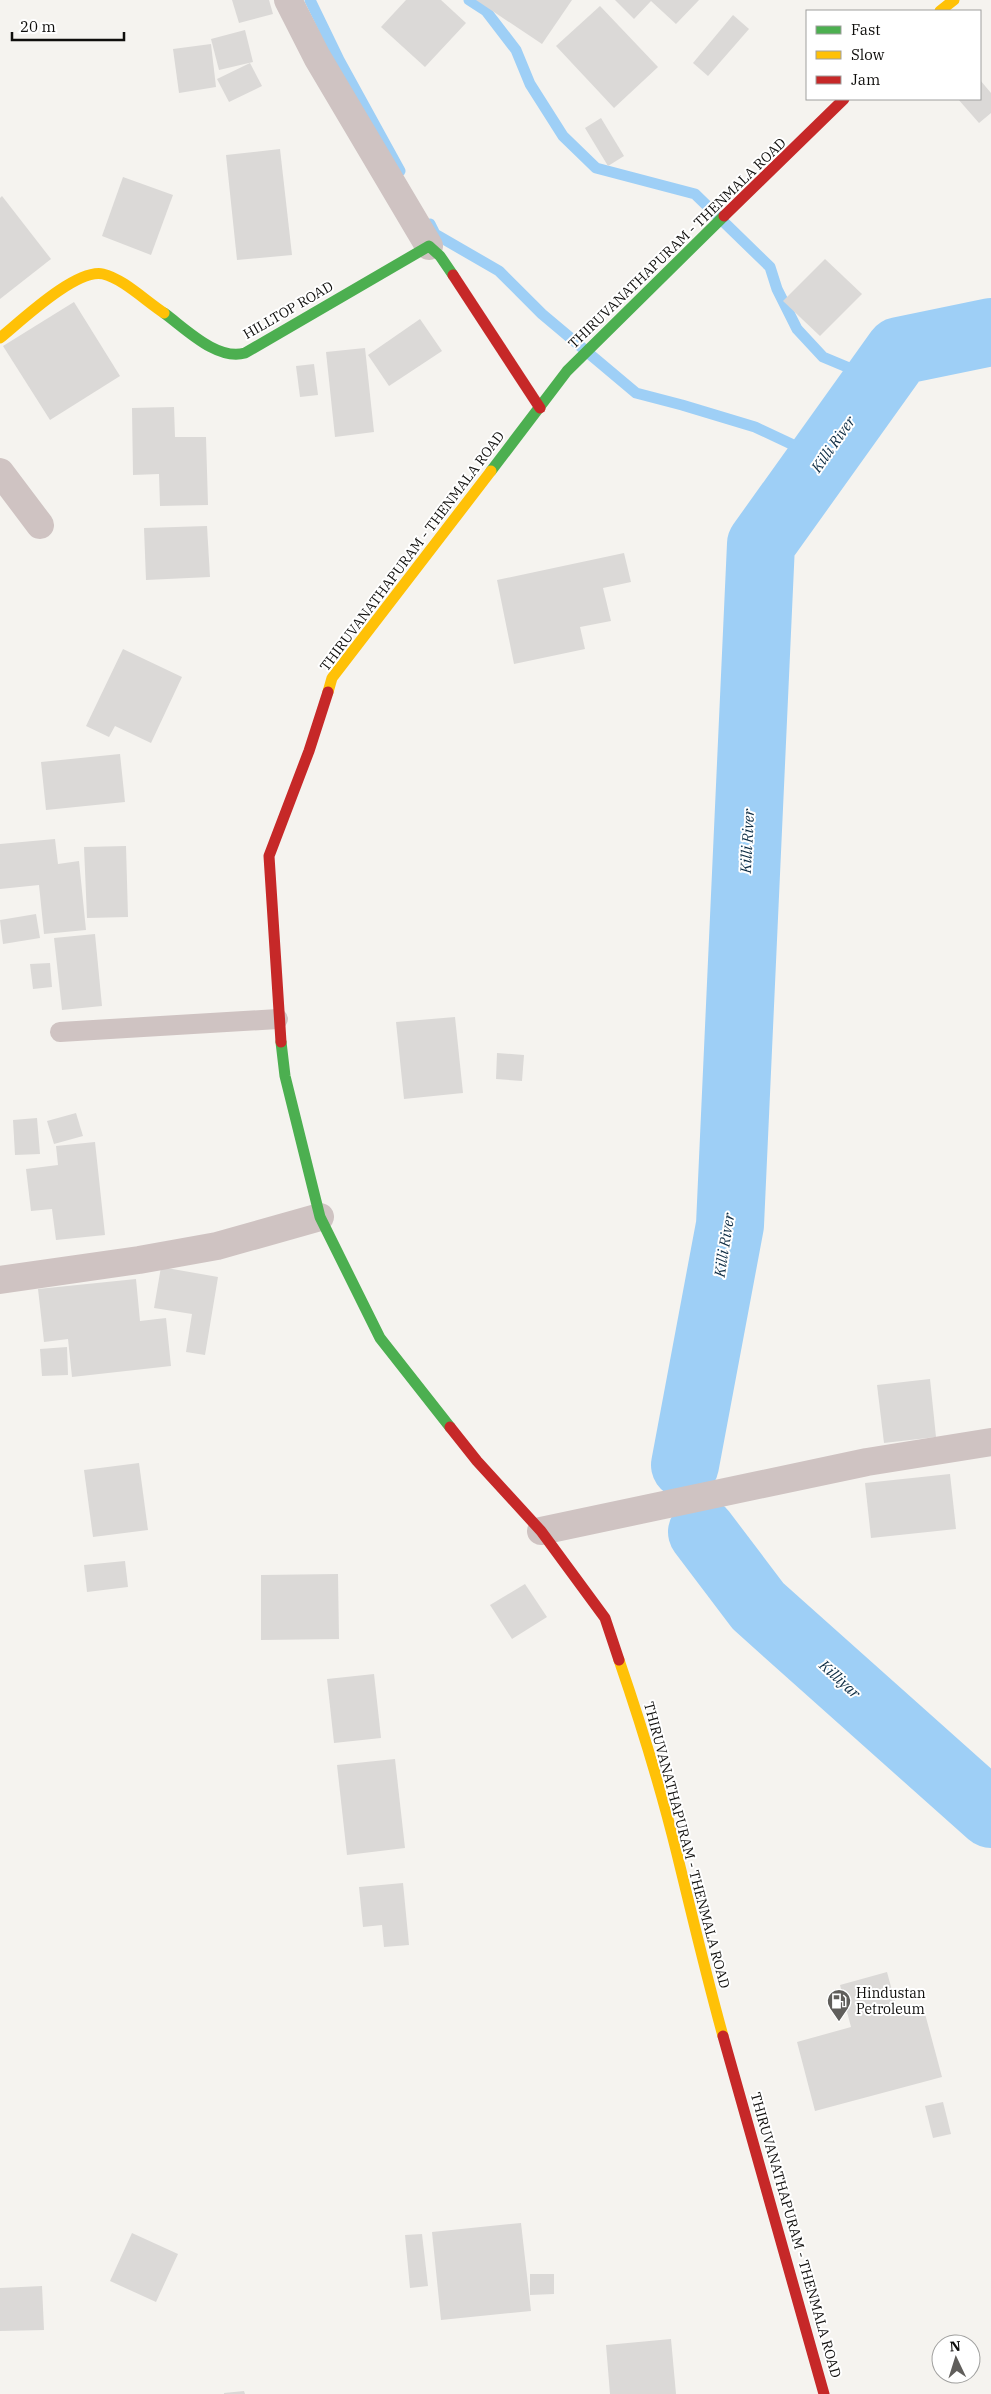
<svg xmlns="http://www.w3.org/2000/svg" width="991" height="2394" viewBox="0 0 991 2394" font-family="'IBM Plex Serif',serif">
	<rect width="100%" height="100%" fill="#f5f3ef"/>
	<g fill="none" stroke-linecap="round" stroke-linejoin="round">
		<g stroke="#9ecff6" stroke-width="11">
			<polyline points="310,0 339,60 400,171"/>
			<polyline points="469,0 486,11 516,50 530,84 563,136 596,168 695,194 770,267 777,289 797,329 823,357 878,380"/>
			<polyline points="430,224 435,234 499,271 542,314 636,393 682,405 755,427 821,458"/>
		</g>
		<g stroke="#9ecff6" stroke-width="68">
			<polyline points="685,1465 730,1225 761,544 899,351 991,332"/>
			<polyline points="702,1532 758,1606 991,1814"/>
		</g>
	</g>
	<g fill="#dbd9d7">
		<polygon points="232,0 269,0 273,14 239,23"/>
		<polygon points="406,0 441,0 466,23 425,67 381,27"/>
		<polygon points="476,0 572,0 542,44"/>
		<polygon points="615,0 699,0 676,24 651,1 634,19"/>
		<polygon points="600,6 658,67 614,108 556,46"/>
		<polygon points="733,15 749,29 708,76 693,63"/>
		<polygon points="245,30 253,62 219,70 211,39"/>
		<polygon points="211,44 216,87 179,93 173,49"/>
		<polygon points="250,63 262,86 229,102 217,79"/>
		<polygon points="980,80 991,93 991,113 979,123 958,99 980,99"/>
		<polygon points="601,118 624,156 608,166 585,128"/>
		<polygon points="280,149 292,255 237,260 226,155"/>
		<polygon points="123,177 173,195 151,255 102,236"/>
		<polygon points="2,196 51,259 0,299 0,198"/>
		<polygon points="825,259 862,294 820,336 783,301"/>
		<polygon points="74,302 120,376 50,420 3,346"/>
		<polygon points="420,319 442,351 389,386 368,355"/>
		<polygon points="365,348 374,432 335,437 326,352"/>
		<polygon points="314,364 318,395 300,397 296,366"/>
		<polygon points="174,407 175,437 206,437 208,505 160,506 159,474 133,475 132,408"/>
		<polygon points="207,526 210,577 146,580 144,528"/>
		<polygon points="624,553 631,582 603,588 611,621 580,627 585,649 514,664 497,580"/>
		<polygon points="123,649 182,677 151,743 115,726 109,737 86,726"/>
		<polygon points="120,754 125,802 46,810 41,762"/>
		<polygon points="55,839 58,864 79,861 86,930 44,934 39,885 0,889 0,844"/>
		<polygon points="126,846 128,917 87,918 84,847"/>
		<polygon points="36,914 40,938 3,944 0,920"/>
		<polygon points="95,934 102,1006 62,1010 54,938"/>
		<polygon points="50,963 52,987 33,989 30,964"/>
		<polygon points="455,1017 463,1093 404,1099 396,1022"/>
		<polygon points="497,1053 524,1055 522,1081 496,1079"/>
		<polygon points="76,1113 83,1136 54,1144 47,1121"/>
		<polygon points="37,1118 40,1154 15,1155 13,1120"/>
		<polygon points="95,1142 105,1235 56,1240 52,1209 31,1211 26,1169 58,1165 56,1146"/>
		<polygon points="161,1267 218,1277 205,1355 186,1352 192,1314 154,1308"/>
		<polygon points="136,1279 140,1321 166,1318 171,1366 72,1377 68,1339 44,1342 38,1289"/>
		<polygon points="67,1347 68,1375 42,1376 40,1349"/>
		<polygon points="930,1379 936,1437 884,1443 877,1385"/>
		<polygon points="139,1463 148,1530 93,1537 84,1470"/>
		<polygon points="950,1474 956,1529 871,1538 865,1483"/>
		<polygon points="125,1561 128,1587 87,1592 84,1565"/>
		<polygon points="338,1574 339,1639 261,1640 261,1575"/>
		<polygon points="525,1584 547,1617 512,1639 490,1605"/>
		<polygon points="374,1674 381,1738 334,1743 327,1679"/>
		<polygon points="395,1759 405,1848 347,1855 337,1765"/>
		<polygon points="403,1883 409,1945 384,1947 382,1925 363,1927 359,1887"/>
		<polygon points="887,1972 899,2016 924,2010 942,2077 815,2111 797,2042 851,2027 840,1985"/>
		<polygon points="943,2102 951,2134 933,2138 925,2106"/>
		<polygon points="521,2223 531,2311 441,2320 432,2232"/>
		<polygon points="132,2233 178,2254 156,2302 110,2281"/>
		<polygon points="422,2234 428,2286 410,2288 405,2235"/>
		<polygon points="530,2274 554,2274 554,2294 530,2295"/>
		<polygon points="42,2286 44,2330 0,2331 0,2288"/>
		<polygon points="671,2339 676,2394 610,2394 606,2345"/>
		<polygon points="244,2391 245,2394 224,2394 224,2393"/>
	</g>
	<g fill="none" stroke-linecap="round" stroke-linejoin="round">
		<polyline stroke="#cfc3c2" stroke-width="20" points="60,1032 278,1019"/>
		<g stroke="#cfc3c2" stroke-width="28">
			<polyline points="288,0 317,57 429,246"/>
			<polyline points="0,472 40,525"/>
			<polyline points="0,1280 139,1260 217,1246 320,1217"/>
			<polyline points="541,1531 867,1462 991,1442"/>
		</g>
		<g stroke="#4caf50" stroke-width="11">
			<path d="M 164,313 C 186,329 217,361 245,353 L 429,246 L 440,256 L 453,275"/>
			<polyline points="491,471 567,371 724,216"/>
			<polyline points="281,1042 285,1076 320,1217 380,1338 450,1427"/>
		</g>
		<g stroke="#ffc107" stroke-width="11">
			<polyline points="940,11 954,0"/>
			<path d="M 0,338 C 20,322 76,268 103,274 C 122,278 147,302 164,313"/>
			<polyline points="328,692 332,678 491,471"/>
			<path d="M 619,1660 C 641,1724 661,1789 677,1854 C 692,1915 706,1975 723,2036"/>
		</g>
		<g stroke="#c62828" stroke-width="11">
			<polyline points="724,216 844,99"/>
			<polyline points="453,275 540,408"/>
			<polyline points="281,1042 269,856 309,751 328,692"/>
			<polyline points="450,1427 477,1461 541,1531 605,1618 619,1660"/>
			<polyline points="723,2036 824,2394"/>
		</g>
	</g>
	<defs>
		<g id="fuel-pin" transform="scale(1.25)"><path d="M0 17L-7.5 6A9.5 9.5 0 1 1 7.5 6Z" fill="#605e5b" stroke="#fff"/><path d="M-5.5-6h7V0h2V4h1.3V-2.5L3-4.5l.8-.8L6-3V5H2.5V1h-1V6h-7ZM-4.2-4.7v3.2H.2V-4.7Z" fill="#fff"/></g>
	</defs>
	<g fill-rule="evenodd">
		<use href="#fuel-pin" x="839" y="2001"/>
	</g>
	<g text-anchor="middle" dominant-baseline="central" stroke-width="4" stroke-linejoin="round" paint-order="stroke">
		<g font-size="14" fill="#0f0e0c" stroke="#fff">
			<text transform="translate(677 243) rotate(-44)">THIRUVANATHAPURAM - THENMALA ROAD</text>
			<text transform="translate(288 310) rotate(-30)">HILLTOP ROAD</text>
			<text transform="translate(412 551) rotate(-53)">THIRUVANATHAPURAM - THENMALA ROAD</text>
			<text transform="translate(687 1845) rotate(75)">THIRUVANATHAPURAM - THENMALA ROAD</text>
			<text transform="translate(796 2235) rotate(74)">THIRUVANATHAPURAM - THENMALA ROAD</text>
		</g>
		<g font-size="14" fill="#0f0e0c" stroke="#fff" text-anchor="start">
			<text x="856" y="1993">Hindustan<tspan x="856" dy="16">Petroleum</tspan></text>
		</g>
		<g font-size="15" font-style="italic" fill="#0d2c43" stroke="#fff">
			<text transform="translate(833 444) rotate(-55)">Killi River</text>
			<text transform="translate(747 841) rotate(-87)">Killi River</text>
			<text transform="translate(724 1245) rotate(-81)">Killi River</text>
			<text transform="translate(840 1679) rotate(42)">Killiyar</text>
		</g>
	</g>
	<rect x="806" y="10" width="175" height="90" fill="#ffffff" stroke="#9f9f9e"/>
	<rect x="816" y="26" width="25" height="8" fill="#4caf50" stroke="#9f9f9e"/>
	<text x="851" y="35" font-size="15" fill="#0f0e0c">Fast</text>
	<rect x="816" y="51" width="25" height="8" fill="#ffc107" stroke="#9f9f9e"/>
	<text x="851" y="60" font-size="15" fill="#0f0e0c">Slow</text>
	<rect x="816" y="76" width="25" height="8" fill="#c62828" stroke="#9f9f9e"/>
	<text x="851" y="85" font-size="15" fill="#0f0e0c">Jam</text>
	<g transform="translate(956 2359) rotate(356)"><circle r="24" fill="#ffffff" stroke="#9f9f9e"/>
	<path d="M0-4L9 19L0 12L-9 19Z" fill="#605e5b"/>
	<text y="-8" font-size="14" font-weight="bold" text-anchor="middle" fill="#0f0e0c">N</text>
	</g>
	<path d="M12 32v8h112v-8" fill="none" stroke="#0f0e0c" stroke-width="2.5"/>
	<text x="20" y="32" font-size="15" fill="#0f0e0c" stroke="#ffffff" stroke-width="4" paint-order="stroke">20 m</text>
</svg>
